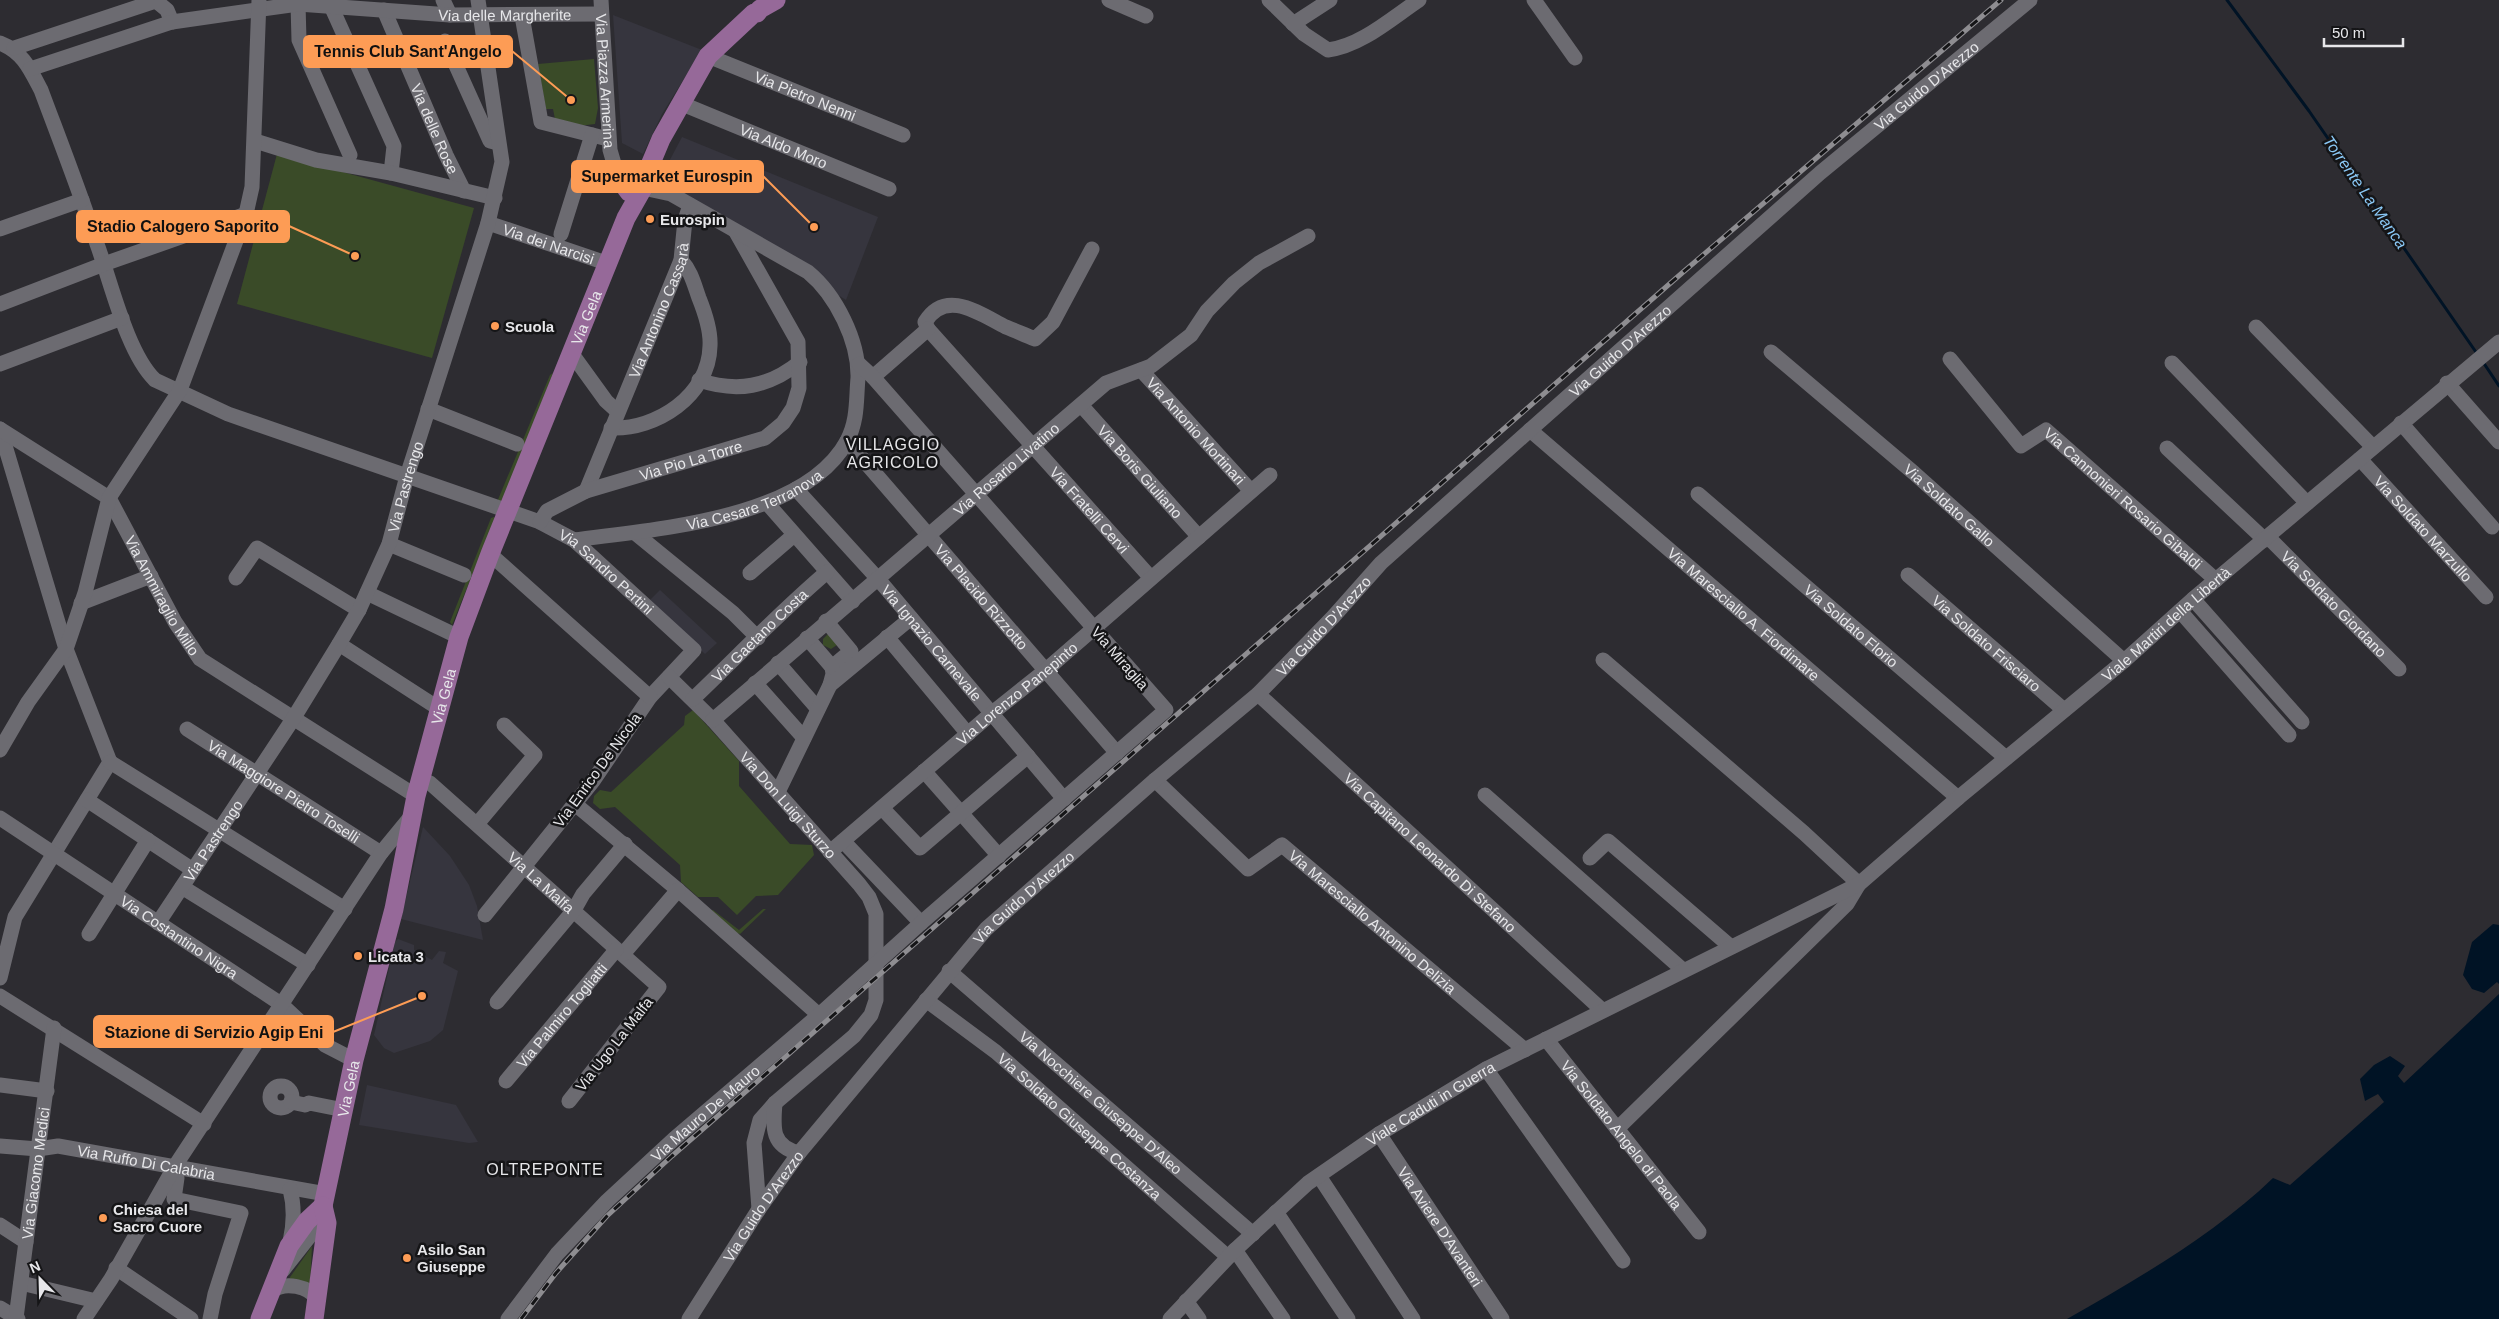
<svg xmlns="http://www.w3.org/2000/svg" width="2499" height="1319" viewBox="0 0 2499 1319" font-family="Arial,sans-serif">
	<rect width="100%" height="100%" fill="#2d2c31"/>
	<g fill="#36353e">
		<polygon points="613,15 702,50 662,114 643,154 622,143"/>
		<polygon points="682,137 878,217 846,300 677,193 664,175 664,171"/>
		<polygon points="660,590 717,643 705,654 649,601"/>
		<polygon points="423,827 450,856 469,885 477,906 483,940 401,919"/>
		<polygon points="398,939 414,945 414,950 432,960 439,951 446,952 443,963 458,971 443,1030 430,1041 394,1053 384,1048 374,1035 395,942"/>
		<polygon points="367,1085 456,1105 478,1142 469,1143 359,1125"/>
	</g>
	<g fill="#3a4b28">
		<polygon points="594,59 598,108 595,124 578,126 555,119 553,109 546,109 538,64"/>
		<polygon points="277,154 474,208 432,358 237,304"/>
		<polygon points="553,373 502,504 497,502 550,375"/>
		<polygon points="494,517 495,518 452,625 450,622 491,518"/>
		<polygon points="828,634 837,645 831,649 823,645 823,639"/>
		<polygon points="693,710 739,761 739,786 790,844 812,845 814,855 778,895 756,896 737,915 718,897 698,897 681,882 680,865 615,807 600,809 593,803 594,796 600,790 611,792 684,725 685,716"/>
		<polygon points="763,909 766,909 740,934 737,933 710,911 713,910 739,930"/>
		<polygon points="312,1246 310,1284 288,1280"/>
	</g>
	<g fill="#001325">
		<polygon points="2493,924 2499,925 2499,984 2497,982 2484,993 2472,989 2463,975 2472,942"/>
		<path d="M 2499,994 L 2499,1319 L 2067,1319 C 2137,1279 2214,1235 2273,1178 L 2290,1185 L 2384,1102 L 2378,1094 L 2365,1101 L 2360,1079 L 2374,1065 L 2390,1056 L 2405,1066 L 2398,1076 L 2404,1083 Z"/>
	</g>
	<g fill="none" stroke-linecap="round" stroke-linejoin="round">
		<g stroke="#001325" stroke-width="3">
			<polyline points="2227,0 2309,111 2478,355"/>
			<polyline points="2483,362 2499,386"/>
		</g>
		<g stroke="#6c6b71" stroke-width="15">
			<polyline points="443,0 450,15"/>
			<path id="s1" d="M 601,0 L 610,150 L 617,174 L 625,184"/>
			<polyline points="1109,0 1146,16"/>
			<path d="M 1269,0 L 1304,34 L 1328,50 C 1361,46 1392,18 1419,0"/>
			<polyline points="1534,0 1575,58"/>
			<polyline points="298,4 299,40 350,155"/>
			<polyline points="331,6 394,146 391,173"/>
			<path id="s2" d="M 384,10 L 446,155 L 464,191"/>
			<polyline points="522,16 541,122 608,139"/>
			<polyline points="1293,24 1330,0"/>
			<polyline points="445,41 490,141 498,143"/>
			<path id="s3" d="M 0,43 C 23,52 30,69 41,90 C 60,141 80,192 97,244 C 111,282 127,353 155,380 L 228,414 L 540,522 L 574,540 L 694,650 L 650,697 L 593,781 L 485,915"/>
			<polyline points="14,48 156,1 167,10 172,22"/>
			<path id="s4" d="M 708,56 L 903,135"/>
			<path id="s5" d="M 30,69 L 172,22 L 298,4 L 450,15 L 601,14"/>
			<path id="s6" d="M 680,103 L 889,189"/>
			<polyline points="255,141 316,160 391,173 495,198"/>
			<path id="s7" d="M 488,223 L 609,264"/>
			<polyline points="0,229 82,200"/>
			<polyline points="561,234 592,135"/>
			<path id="s8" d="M 1092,249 L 1053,322 L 1035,339 C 1025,335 1016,331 1006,327 C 980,314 946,288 925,322 L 928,329 L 1151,578"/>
			<polyline points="0,304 104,264 246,214"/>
			<polyline points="2256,327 2373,447"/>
			<path id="s9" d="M 1771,352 L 1914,473 L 2124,661"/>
			<polyline points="572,354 606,401 617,411"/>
			<path id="s10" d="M 1950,359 L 2021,446 L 2046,430 L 2216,580"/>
			<polyline points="2172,363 2307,503"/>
			<polyline points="0,364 122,318"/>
			<path id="s11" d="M 1141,370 L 1251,491"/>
			<polyline points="873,377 928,329"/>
			<path d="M 699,380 C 737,393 769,387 800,362"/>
			<polyline points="2447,383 2499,442"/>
			<path id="s12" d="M 1081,405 L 1199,537"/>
			<polyline points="428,409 517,444"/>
			<polyline points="2401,423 2492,527"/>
			<path d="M 611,428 C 656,430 709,396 710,346 C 711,330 705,313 699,298 C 694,284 691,271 681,260"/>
			<polyline points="0,429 66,649 110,762 15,917 0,978"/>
			<path id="s13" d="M 0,429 L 109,498 L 175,622 L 200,659 L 416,796"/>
			<path id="s14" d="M 1530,430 L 1958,798"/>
			<path id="s15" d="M 847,441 L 1117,753"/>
			<polyline points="2167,448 2265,540"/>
			<path id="s16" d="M 2360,459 L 2486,597"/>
			<path id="s17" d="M 796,489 L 879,580 L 1064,799"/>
			<path id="s18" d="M 586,491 L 681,260 L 685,220 L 690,205"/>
			<path id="s19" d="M 1698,494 L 2006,758"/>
			<polyline points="767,503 853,601"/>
			<path id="s20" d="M 540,522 L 547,511 L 586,491 L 765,438 L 783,423 L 793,408 L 799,388 L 798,342 L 736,232"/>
			<polyline points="635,533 733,613 758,638"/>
			<path id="s21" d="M 2268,537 L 2399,669"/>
			<path id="s22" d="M 574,540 C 653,529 804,520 847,441 C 858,420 856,400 858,378 C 859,341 836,295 808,272 L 671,194 L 643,188"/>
			<polyline points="389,544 464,575"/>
			<polyline points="490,554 650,697"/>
			<polyline points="750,573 794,535"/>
			<path id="s23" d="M 1908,575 L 2064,710"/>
			<polyline points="236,578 257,548 359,610"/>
			<polyline points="367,593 459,637"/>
			<polyline points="2193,599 2302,722"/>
			<polyline points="81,603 151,576"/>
			<polyline points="2180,611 2289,735"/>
			<polyline points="826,621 851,651 832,667 833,674 830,685"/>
			<polyline points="887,637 968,734"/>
			<polyline points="807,638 832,667"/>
			<polyline points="339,644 438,708"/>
			<polyline points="1603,660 1804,833 1859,884 1847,904 1617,1129"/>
			<polyline points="778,663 818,709"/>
			<path id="s24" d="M 669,677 L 713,720 L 859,884 L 869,897 L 876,914 L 876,1000 L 871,1015 L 854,1036 L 775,1103 L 760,1120 L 754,1143 L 759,1209"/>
			<polyline points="755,683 804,738"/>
			<path id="s25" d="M 1258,694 L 1602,1010"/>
			<path id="s26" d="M 693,699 C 738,656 780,612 827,572"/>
			<path id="s27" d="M 713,720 L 1106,383 L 1151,366 L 1191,335 L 1207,311 L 1234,283 L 1259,263 L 1308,236"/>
			<path id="s28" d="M 187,729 L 381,853"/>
			<polyline points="0,750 28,702 66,649 85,593 109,498 180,390 246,214 252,187 259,0"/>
			<polyline points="110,762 345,909"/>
			<polyline points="924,771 999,856"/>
			<path id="s29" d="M 421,779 L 430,783 L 659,987 L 569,1101"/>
			<path id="s30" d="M 1155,780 L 1248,869 L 1282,845 L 1525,1050"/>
			<polyline points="778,792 830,685 911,618"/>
			<polyline points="1485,795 1683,970"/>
			<polyline points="87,800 193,870"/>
			<polyline points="575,804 678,890 819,1015"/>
			<polyline points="882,808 920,848 1028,756"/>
			<path id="s31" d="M 0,818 L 281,1004 L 325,1045 L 354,1060"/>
			<polyline points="478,823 535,755 504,725"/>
			<polyline points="843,841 921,923"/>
			<path id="s32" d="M 830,852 L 992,713 L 1046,670 L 1270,475"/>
			<polyline points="1590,858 1608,841 1731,947"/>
			<polyline points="182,887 308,965"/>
			<path id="s33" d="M 158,923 L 293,719 L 339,644 L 359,610 L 389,544 L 407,476 L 488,223 L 502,162 L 478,0"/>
			<polyline points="89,934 148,840"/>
			<polyline points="623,954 678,890"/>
			<path id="s34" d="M 949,971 L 1253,1234"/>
			<polyline points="0,996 204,1124"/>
			<path id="s35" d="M 926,1000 L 996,1052 L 1228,1257"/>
			<polyline points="497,1002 574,910 583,894 625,844"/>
			<path id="s36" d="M 1546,1039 L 1699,1232"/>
			<polyline points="1486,1069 1623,1261"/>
			<path id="s37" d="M 506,1081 L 616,950"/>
			<polyline points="0,1085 47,1091"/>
			<circle cx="281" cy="1097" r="11"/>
			<polyline points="291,1102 305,1105 309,1103 344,1110"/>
			<path d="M 775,1103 C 773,1128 771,1146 799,1153"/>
			<path id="s38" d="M 1379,1134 L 1502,1319"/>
			<path id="s39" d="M 0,1146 L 38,1149 L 58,1146 L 326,1194"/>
			<polyline points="171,1176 177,1178 174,1199 241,1213 215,1294 210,1319"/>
			<polyline points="1319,1176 1413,1319"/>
			<path d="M 290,1189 C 295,1208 294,1224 290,1242"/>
			<polyline points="1276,1212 1348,1319"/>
			<polyline points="0,1225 26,1242"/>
			<polyline points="1235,1250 1283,1319"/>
			<polyline points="116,1268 191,1319"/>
			<polyline points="283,1270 316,1228 327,1223"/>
			<polyline points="21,1283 96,1301"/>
			<path d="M 272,1291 C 285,1281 309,1286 318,1300"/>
			<polyline points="1186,1301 1199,1319"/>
			<polyline points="0,1308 18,1319"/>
			<path id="s40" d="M 16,1318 L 54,1028"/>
			<polyline points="84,1319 111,1279 175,1166 381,853 413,814"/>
			<path id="s41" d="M 508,1319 L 557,1254 L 607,1201 L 674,1139 L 819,1015 L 921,923 L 1166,710 L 873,377 L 859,364"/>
			<path id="s42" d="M 689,1319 L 759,1209 L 799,1153 L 986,929 L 1155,780 L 1258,694 L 1333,617 L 1381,563 L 1530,430 L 1820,173 L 2030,0"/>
			<path id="s43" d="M 1170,1319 L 1235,1250 L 1308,1183 L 1379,1134 L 1486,1069 L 1859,884 L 1958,798 L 2124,661 L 2193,599 L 2499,342"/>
		</g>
		<g stroke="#966999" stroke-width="19">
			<polyline points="640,192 629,192 626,188 626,181 634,176 639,177 643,182"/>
			<path id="s44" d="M 323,1206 L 354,1060 L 394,909 L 416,796 L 459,637 L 490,554 L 626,218 L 643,188 L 643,182 L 661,139 L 708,56 L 754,13 L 757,13 L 760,9 L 776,0"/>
			<polyline points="260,1319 289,1246 307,1221 323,1206"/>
			<polyline points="314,1319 327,1223 323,1206"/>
		</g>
		<g stroke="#8e8d91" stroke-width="5">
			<polyline id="rail" points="521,1319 556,1273 607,1216 672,1156 1682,273 2001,0"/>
		</g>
		<use href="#rail" stroke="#151517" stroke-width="3" stroke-dasharray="9" stroke-linecap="butt"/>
	</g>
	<g fill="#fd9c55" stroke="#151517" stroke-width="2">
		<circle cx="650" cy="219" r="5"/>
		<circle cx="495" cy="326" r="5"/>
		<circle cx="358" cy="956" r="5"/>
		<circle cx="103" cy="1218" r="5"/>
		<circle cx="407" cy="1258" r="5"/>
	</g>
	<g text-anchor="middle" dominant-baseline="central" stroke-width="5" stroke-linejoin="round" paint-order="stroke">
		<g font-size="15" fill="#e7e7ea" stroke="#151517">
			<text stroke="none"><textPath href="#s5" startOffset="484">Via delle Margherite</textPath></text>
			<text stroke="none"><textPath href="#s1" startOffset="81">Via Piazza Armerina</textPath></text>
			<text stroke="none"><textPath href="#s42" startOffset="1755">Via Guido D'Arezzo</textPath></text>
			<text stroke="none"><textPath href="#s4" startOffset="105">Via Pietro Nenni</textPath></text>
			<text stroke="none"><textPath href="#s2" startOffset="129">Via delle Rose</textPath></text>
			<text stroke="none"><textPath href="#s6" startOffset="112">Via Aldo Moro</textPath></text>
			<text stroke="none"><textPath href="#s7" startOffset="64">Via dei Narcisi</textPath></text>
			<text stroke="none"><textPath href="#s18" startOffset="195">Via Antonino Cassarà</textPath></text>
			<text stroke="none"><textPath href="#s44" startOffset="929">Via Gela</textPath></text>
			<text stroke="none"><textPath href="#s42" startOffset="1350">Via Guido D'Arezzo</textPath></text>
			<text stroke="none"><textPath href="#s11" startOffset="82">Via Antonio Mortinari</textPath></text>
			<text stroke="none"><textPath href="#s20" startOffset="166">Via Pio La Torre</textPath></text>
			<text stroke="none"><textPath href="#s27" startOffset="386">Via Rosario Livatino</textPath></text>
			<text stroke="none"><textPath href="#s12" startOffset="89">Via Boris Giuliano</textPath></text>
			<text stroke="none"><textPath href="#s33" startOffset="504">Via Pastrengo</textPath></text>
			<text stroke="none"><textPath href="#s22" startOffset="186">Via Cesare Terranova</textPath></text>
			<text stroke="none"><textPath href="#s10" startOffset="245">Via Cannonieri Rosario Gibaldi</textPath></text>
			<text stroke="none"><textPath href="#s9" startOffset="235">Via Soldato Gallo</textPath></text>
			<text stroke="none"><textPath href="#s8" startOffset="481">Via Fratelli Cervi</textPath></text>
			<text stroke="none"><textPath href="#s16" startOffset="94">Via Soldato Marzullo</textPath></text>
			<text stroke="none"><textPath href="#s3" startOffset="871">Via Sandro Pertini</textPath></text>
			<text stroke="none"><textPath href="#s13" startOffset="240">Via Ammiraglio Millo</textPath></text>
			<text stroke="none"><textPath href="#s15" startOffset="206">Via Placido Rizzotto</textPath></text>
			<text stroke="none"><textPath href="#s21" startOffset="94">Via Soldato Giordano</textPath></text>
			<text stroke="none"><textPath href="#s14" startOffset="282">Via Maresciallo A. Fiordimare</textPath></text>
			<text stroke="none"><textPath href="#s43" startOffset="1224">Viale Martiri della Libertà</textPath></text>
			<text stroke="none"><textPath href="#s42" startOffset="945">Via Guido D'Arezzo</textPath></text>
			<text stroke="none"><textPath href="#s19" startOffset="202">Via Soldato Florio</textPath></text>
			<text stroke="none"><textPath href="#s26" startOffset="92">Via Gaetano Costa</textPath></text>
			<text stroke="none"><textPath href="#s17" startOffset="205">Via Ignazio Carnevale</textPath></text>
			<text stroke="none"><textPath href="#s23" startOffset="104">Via Soldato Frisciaro</textPath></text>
			<text transform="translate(1120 658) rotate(49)">Via Miraglia</text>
			<text stroke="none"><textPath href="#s32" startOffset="245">Via Lorenzo Panepinto</textPath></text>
			<text stroke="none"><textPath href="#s44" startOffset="524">Via Gela</textPath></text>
			<text transform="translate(597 770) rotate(-54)">Via Enrico De Nicola</text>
			<text stroke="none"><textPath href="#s28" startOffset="115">Via Maggiore Pietro Toselli</textPath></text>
			<text stroke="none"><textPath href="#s24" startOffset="175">Via Don Luigi Sturzo</textPath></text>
			<text stroke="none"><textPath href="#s33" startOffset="99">Via Pastrengo</textPath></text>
			<text stroke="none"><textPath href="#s25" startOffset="234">Via Capitano Leonardo Di Stefano</textPath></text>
			<text stroke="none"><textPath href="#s29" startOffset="159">Via La Malfa</textPath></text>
			<text stroke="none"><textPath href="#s42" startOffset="540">Via Guido D'Arezzo</textPath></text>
			<text stroke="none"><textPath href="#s30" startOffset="289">Via Maresciallo Antonino Delizia</textPath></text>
			<text stroke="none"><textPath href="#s31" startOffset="215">Via Costantino Nigra</textPath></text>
			<text stroke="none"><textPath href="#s37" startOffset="86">Via Palmiro Togliatti</textPath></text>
			<text transform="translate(614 1044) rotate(-52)">Via Ugo La Malfa</text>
			<text stroke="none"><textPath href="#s44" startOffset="120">Via Gela</textPath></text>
			<text stroke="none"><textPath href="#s34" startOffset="201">Via Nocchiere Giuseppe D'Aleo</textPath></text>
			<text stroke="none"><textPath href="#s43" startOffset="340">Viale Caduti in Guerra</textPath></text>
			<text stroke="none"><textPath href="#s41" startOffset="286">Via Mauro De Mauro</textPath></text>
			<text stroke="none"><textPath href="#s35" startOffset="199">Via Soldato Giuseppe Costanza</textPath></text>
			<text stroke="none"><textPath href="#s36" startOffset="122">Via Soldato Angelo di Paola</textPath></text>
			<text stroke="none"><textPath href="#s39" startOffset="148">Via Ruffo Di Calabria</textPath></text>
			<text stroke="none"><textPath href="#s40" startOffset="146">Via Giacomo Medici</textPath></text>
			<text stroke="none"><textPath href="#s42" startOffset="135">Via Guido D'Arezzo</textPath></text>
			<text stroke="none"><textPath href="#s38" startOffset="111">Via Aviere D'Avanteri</textPath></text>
		</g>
		<g font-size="15" font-weight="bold" fill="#e7e7ea" stroke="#151517" text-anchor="start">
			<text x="660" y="219">Eurospin</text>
			<text x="505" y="326">Scuola</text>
			<text x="368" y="956">Licata 3</text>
			<text x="113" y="1209">Chiesa del<tspan x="113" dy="17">Sacro Cuore</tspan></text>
			<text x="417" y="1249">Asilo San<tspan x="417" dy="17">Giuseppe</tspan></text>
		</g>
		<g font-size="16" font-style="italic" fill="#8ac8f6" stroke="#151517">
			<text transform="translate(2365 192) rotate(55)">Torrente La Manca</text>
		</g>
		<g font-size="16" letter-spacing="1" fill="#e7e7ea" stroke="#151517">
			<text x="893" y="444">VILLAGGIO<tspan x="893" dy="18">AGRICOLO</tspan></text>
			<text x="545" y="1169">OLTREPONTE</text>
		</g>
	</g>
	<path fill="none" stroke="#fd9c55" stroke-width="2" d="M571 100L512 51M814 227L763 176M355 256L289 226M422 996L333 1032"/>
	<g fill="#fd9c55" stroke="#151517" stroke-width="2">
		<circle cx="571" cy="100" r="5"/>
		<circle cx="814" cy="227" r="5"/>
		<circle cx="355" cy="256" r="5"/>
		<circle cx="422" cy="996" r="5"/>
	</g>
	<g fill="#fd9c55" stroke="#fd9c55" stroke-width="2">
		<rect x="304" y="36" width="208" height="31" rx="5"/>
		<rect x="572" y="161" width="191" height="31" rx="5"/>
		<rect x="77" y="211" width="212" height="31" rx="5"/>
		<rect x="94" y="1016" width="239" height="31" rx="5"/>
	</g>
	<g font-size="16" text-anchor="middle" font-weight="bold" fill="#111">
		<text x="408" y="57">Tennis Club Sant'Angelo</text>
		<text x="667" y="182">Supermarket Eurospin</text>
		<text x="183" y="232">Stadio Calogero Saporito</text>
		<text x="214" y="1038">Stazione di Servizio Agip Eni</text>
	</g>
	<g transform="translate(40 1279) rotate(337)" stroke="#151517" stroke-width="4" paint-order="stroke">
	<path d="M0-4L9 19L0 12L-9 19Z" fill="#e7e7ea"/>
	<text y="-8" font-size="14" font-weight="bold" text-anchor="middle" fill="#e7e7ea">N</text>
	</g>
	<path d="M2324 38v8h79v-8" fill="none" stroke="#e7e7ea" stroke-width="2.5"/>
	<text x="2332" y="38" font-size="15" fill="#e7e7ea" stroke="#151517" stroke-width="4" paint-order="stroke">50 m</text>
</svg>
